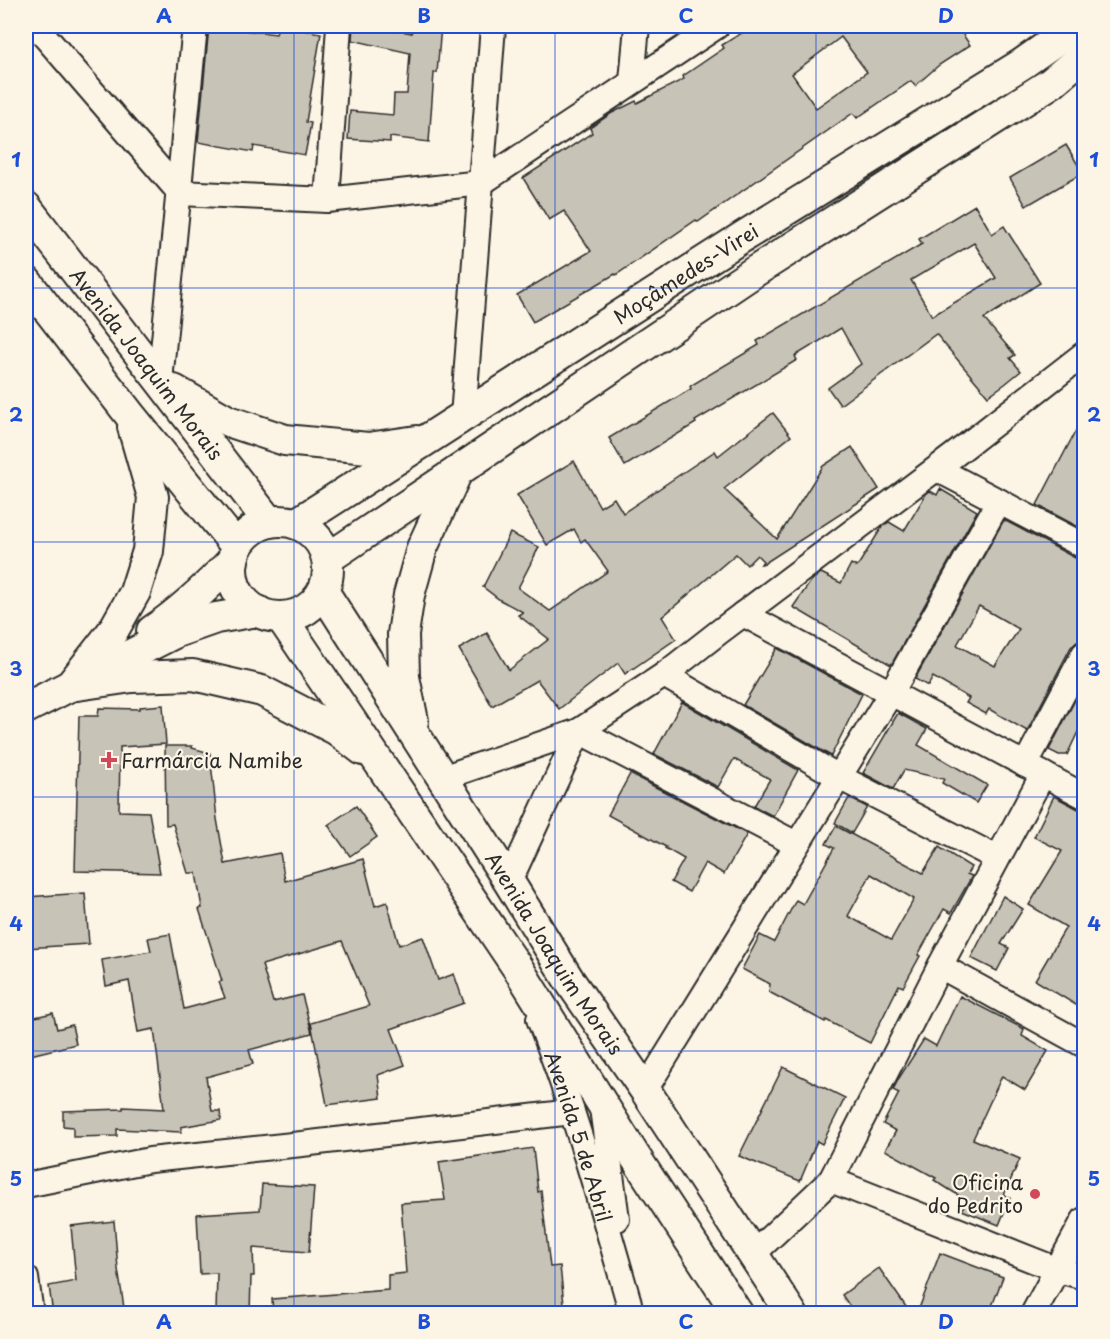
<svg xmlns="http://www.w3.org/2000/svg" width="1110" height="1339" viewBox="0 0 1110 1339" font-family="'Playpen Sans',sans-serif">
	<rect width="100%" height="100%" fill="#fcf5e5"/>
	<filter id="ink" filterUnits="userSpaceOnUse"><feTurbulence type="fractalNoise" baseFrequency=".0167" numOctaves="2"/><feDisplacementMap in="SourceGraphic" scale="12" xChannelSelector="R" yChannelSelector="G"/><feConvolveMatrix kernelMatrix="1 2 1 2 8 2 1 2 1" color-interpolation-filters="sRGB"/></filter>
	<g filter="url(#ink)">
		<g fill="#c8c3b7" stroke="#2b2b2b" stroke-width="1.5" fill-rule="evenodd">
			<polygon points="209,26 276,34 278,26 321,33 306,122 311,123 305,155 254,146 253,152 198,142"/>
			<polygon points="353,26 377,26 412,33 413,26 441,26 437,73 434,73 429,142 390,137 390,142 348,139 350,111 393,115 394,94 407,94 410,53 352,40"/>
			<path d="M 753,26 L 957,26 L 970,45 L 939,65 L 915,86 L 911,81 L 857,118 L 853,113 L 698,222 L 696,220 L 616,275 L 615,274 L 533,322 L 517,295 L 591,251 L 564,211 L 549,220 L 523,178 L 592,133 L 590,128 L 612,113 L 636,101 L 637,103 L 684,79 L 683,76 L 724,48 L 722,45 ZM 841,37 L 867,72 L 816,108 L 792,74 Z"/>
			<polygon points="1066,145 1083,173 1026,206 1010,178"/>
			<path d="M 975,205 L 992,234 L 1004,226 L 1040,283 L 984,319 L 1015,355 L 1010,358 L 1021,371 L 1005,384 L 988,396 L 936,334 L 840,405 L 828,388 L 861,364 L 841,328 L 795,356 L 797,360 L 695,421 L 696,423 L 625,466 L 609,438 L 691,389 L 690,386 L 759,345 L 757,341 L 922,244 L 919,239 ZM 974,243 L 996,278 L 932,316 L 911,280 Z"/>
			<polygon points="773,413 791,436 724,489 777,539 823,466 852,447 879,489 765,563 761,564 763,561 757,555 747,565 736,554 662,617 676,639 625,674 618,663 559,709 537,680 492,706 459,649 487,633 509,670 549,639 518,615 523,612 500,600 483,587 510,533 539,547 518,588 550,611 608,571 585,539 581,542 574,529 547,545 517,495 574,461 600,507 614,498 623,513 715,451 718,456"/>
			<polygon points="1084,415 1084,530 1037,505"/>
			<polygon points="940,489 977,511 891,665 793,607 811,581 821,573 841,583 851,564 857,567 882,527 889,522 904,531 926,494 930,491 937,495"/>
			<path d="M 1004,520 L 1077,559 L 1084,560 L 1084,640 L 1077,642 L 1071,647 L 1027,731 L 989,709 L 986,714 L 966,703 L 969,698 L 933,677 L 928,686 L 915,679 ZM 979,606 L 1019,629 L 995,666 L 957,645 Z"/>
			<polygon points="777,648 862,694 831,756 743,705"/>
			<polygon points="1084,683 1084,719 1067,755 1059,755 1049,750"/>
			<polygon points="682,702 798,770 773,816 754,806 770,779 734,759 718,787 654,754"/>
			<polygon points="163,705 166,744 120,747 119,811 149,812 160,873 75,871 79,716 98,716 99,708 140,709 140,707"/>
			<polygon points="898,713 927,729 918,745 987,785 976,803 942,783 944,779 904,770 893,789 863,773"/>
			<polygon points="165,746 192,746 192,748 210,753 217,819 225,864 280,853 285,881 363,859 375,906 387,902 399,945 423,937 438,980 454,974 464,1003 391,1029 405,1065 378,1075 381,1098 327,1105 311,1023 369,1006 342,941 262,965 273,1002 302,995 312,1033 249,1050 253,1064 206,1077 212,1111 220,1111 221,1120 181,1127 181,1132 117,1129 117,1136 73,1137 73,1127 63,1126 63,1111 123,1109 123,1107 164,1109 154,1029 138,1032 129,981 106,986 102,960 151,951 148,938 170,934 184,1009 225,998 219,982 222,981 199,909 202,908 196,873 188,873 173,824 166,825"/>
			<polygon points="630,774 747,834 724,874 705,863 689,892 671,882 684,859 665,848 666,847 608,815"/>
			<polygon points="1054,796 1084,812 1084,1010 1035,980 1066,927 1029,905 1062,851 1034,837"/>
			<polygon points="849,798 867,807 852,833 835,823"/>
			<polygon points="356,806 377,837 350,856 328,825"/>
			<path d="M 836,826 L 923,873 L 939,847 L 971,867 L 967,874 L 972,876 L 951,913 L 944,909 L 918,955 L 920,956 L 903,987 L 899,985 L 870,1043 L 826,1020 L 825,1022 L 769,992 L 770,984 L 742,969 L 760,935 L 774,942 L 796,900 L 803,904 L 834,848 L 826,844 ZM 871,874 L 914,899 L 891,940 L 848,916 Z"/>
			<polygon points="85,893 89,944 26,948 26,897"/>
			<polygon points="1003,896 1023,909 1001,944 1009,948 997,971 971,958"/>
			<polygon points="960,996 1024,1029 1022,1036 1048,1051 1025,1090 1002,1076 973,1139 1020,1159 1004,1195 1010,1198 999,1225 962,1210 966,1200 934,1180 936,1178 885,1150 896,1131 883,1124 899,1093 893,1090 899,1078 924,1039 936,1046"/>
			<polygon points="53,1013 57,1029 72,1025 76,1044 26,1056 26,1019"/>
			<polygon points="783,1067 845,1098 822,1144 817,1141 800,1181 739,1156"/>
			<polygon points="533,1148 538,1192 541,1191 550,1267 560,1266 565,1314 273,1314 272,1299 388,1290 388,1275 406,1273 401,1203 445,1200 439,1162"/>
			<polygon points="262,1184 314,1187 309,1252 253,1248 254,1276 251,1276 250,1314 216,1314 217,1273 200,1274 197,1214 260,1210"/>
			<polygon points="114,1221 118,1269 125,1314 53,1314 49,1286 76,1281 71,1226"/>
			<polygon points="940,1253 1003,1277 989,1314 917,1314"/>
			<polygon points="879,1268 911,1314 855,1314 842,1295"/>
		</g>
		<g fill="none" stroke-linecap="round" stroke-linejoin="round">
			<g stroke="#2b2b2b" stroke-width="28">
				<g id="minor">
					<polyline points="36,26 180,193 327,200 481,183 717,26"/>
					<polyline points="632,81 637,26"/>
					<polyline points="327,200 339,26"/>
					<polyline points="160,381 195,26"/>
					<polyline points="463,417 493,26"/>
					<polyline points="937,469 1084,546"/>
					<polyline points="743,614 1084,796"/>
					<polyline points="664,675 839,777 997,858"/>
					<polyline points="579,731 796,844"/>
					<polyline points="1025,765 1084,654"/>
					<polyline points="442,778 579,731 664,675 719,632 953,456 1084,354"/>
					<polyline points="509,882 579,731"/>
					<polyline points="940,966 1084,1045"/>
					<path id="s1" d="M 539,1019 C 575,1112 602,1208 629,1303"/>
					<polyline points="645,1090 891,693 999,501"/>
					<polyline points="602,1108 617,1219"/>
					<polyline points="831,1180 940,966 1043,774"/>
					<polyline points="26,1185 150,1160 302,1144 572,1112"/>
					<polyline points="753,1254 831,1180 1058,1270 1084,1277"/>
					<polyline points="26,1278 31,1314"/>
					<polyline points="1033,1314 1084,1220"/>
				</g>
			</g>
			<g stroke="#2b2b2b" stroke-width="34">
				<g id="tertiary">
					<path id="s2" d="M 26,207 L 269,522"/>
					<polyline points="26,281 130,415 237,547"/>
					<polyline points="174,390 228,421 285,440 368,448 417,441"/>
					<circle cx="280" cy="569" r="48"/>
					<path id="s3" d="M 297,523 L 744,236 L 1022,64 L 1076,26"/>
					<polyline points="327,559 754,272 1051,83 1084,55"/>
					<path id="s4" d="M 323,591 L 509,882 L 569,980 L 645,1090 L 792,1314"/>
					<polyline points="281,617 519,970 634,1155 738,1314"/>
					<path d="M 152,631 C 182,611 207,587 233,560"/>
					<polyline points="70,686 132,677 193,675 262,691 337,730 363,750"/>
					<polyline points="70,686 113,631 135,592 148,551 153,497 133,427"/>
					<polyline points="26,708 176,632 216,618 258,611"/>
					<polyline points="413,721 404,677 403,634 409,595 422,548 457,472"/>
				</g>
			</g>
			<use href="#minor" stroke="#fcf5e5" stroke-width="24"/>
			<use href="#tertiary" stroke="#fcf5e5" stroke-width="30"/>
		</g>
	</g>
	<path fill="none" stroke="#1d4ed8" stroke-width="1.5" stroke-opacity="0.55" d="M 294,26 L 294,1314M 555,26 L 555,1314M 816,26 L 816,1314M 26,288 L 1084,288M 26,542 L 1084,542M 26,797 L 1084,797M 26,1051 L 1084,1051"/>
	<g fill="#d1495b" stroke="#fcf5e5" stroke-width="2">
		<path d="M106 751h6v6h6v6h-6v6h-6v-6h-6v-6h6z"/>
		<circle cx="1035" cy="1194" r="6"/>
	</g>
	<g text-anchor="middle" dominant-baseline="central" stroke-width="4.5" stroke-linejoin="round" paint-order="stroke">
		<g font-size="20" fill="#2b2b2b" stroke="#fcf5e5">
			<text stroke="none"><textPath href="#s3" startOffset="462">Moçâmedes-Virei</textPath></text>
			<text stroke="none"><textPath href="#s2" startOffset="198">Avenida Joaquim Morais</textPath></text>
			<text stroke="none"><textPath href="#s4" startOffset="430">Avenida Joaquim Morais</textPath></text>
			<text stroke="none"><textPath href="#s1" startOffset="124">Avenida 5 de Abril</textPath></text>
		</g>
		<g font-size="20" fill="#2b2b2b" stroke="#fcf5e5" text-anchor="start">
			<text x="121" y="760">Farmárcia Namibe</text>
			<text x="1023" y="1182" text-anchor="end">Oficina<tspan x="1023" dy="23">do Pedrito</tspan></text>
		</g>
	</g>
	<rect width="1110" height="1339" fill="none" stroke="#fcf5e5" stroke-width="66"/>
	<rect x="33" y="33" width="1044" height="1273" fill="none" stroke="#1d4ed8" stroke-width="2"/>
	<g font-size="20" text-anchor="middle" font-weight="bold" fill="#1d4ed8">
		<text x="164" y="23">A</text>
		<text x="424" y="23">B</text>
		<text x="686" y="23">C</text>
		<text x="946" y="23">D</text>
		<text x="16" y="167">1</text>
		<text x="1094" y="167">1</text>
		<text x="16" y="422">2</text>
		<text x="1094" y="422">2</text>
		<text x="16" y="676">3</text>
		<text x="1094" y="676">3</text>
		<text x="16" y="931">4</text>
		<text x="1094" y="931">4</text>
		<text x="16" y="1186">5</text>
		<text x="1094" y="1186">5</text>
		<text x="164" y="1329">A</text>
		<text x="424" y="1329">B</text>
		<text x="686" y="1329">C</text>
		<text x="946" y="1329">D</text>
	</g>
</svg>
